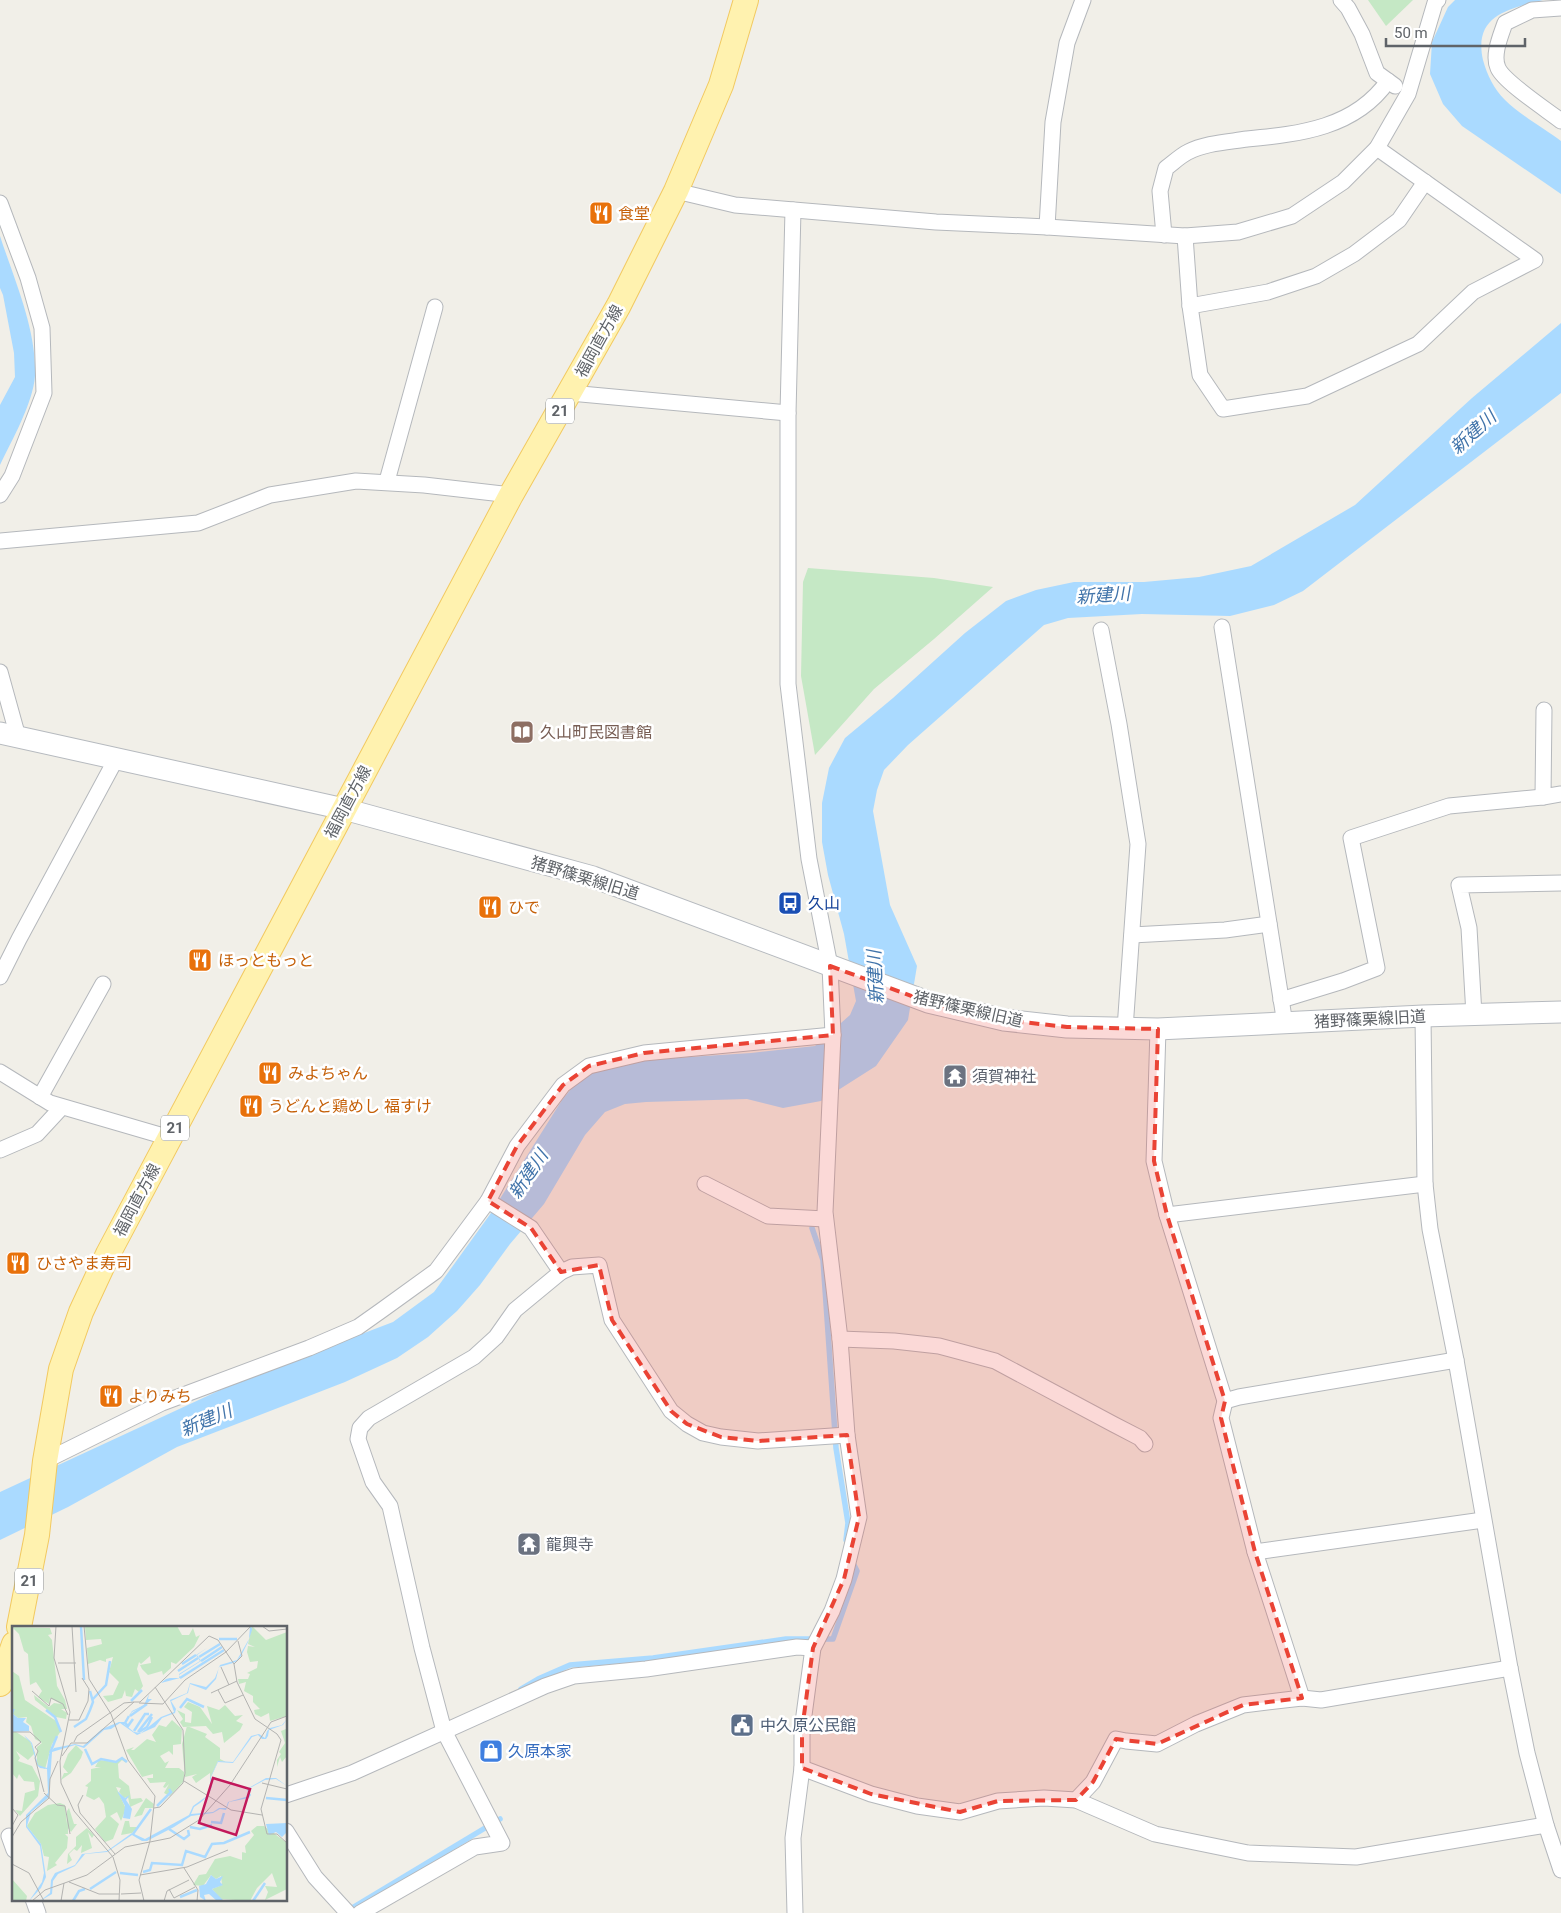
<svg xmlns="http://www.w3.org/2000/svg" width="1561" height="1913" viewBox="0 0 1561 1913" font-family="Roboto,'Noto Sans JP',sans-serif">
	<rect width="100%" height="100%" fill="#f1efe8"/>
	<g fill="#c5e8c5">
		<polygon points="1368,0 1413,0 1386,26"/>
		<polygon points="808,568 934,578 993,587 934,639 874,689 815,755 801,676 803,582"/>
	</g>
	<g fill="#aadaff">
		<path d="M 1455,0 L 1543,0 C 1509,9 1473,15 1483,60 C 1487,75 1494,89 1505,100 C 1519,114 1545,129 1561,141 L 1561,194 L 1462,126 L 1443,104 L 1430,74 L 1432,42 L 1448,7 Z"/>
		<path d="M 0,236 C 14,279 37,330 35,376 C 33,403 12,440 0,465 L 0,405 L 15,377 L 14,353 L 3,295 L 0,288 Z"/>
		<polygon points="1561,323 1561,393 1303,591 1274,605 1230,616 1142,614 1068,618 1044,625 908,745 884,770 877,790 873,811 890,905 917,966 908,1020 876,1066 821,1101 783,1108 747,1099 646,1102 625,1104 605,1112 585,1135 544,1204 510,1244 480,1285 457,1311 428,1337 397,1358 345,1382 177,1447 68,1507 0,1540 0,1492 244,1379 393,1322 434,1292 491,1213 562,1100 576,1083 596,1071 628,1061 751,1053 815,1046 850,1015 856,1001 844,934 828,875 822,842 822,803 829,768 845,738 893,698 965,633 1006,601 1036,590 1074,582 1144,582 1199,577 1251,566 1355,505 1472,398"/>
	</g>
	<g fill="none" stroke-linecap="round" stroke-linejoin="round">
		<g stroke="#aadaff" stroke-width="5.5">
			<polyline points="812,1228 823,1260 836,1448 848,1523 846,1540"/>
			<polyline points="521,1689 538,1679 570,1665 653,1658 786,1639 833,1639 857,1571 852,1561"/>
			<polyline points="347,1911 500,1819"/>
		</g>
		<g stroke="#b5b8bc" stroke-width="17">
			<g id="street">
				<polyline points="1341,0 1348,8 1362,34 1377,73 1395,86"/>
				<path d="M 1561,8 L 1532,10 L 1505,23 C 1501,35 1492,55 1498,68 C 1504,82 1547,110 1561,121"/>
				<polyline points="676,191 735,205 936,222 1047,227 1185,236 1238,232 1292,216 1343,182 1377,148 1408,94 1435,3 1438,0"/>
				<polyline points="0,203 28,278 42,328 44,393 12,476 0,495"/>
				<polyline points="793,210 788,413 788,684 809,859 830,966 833,1035 825,1212 840,1339 847,1435 859,1517 844,1579 832,1611 813,1648 802,1730 802,1768 793,1838 795,1913"/>
				<polyline points="1047,227 1053,122 1067,43 1083,0"/>
				<path d="M 1164,235 L 1160,191 L 1166,168 C 1173,163 1180,156 1188,152 C 1205,143 1228,142 1247,139 C 1300,134 1355,128 1388,81"/>
				<polyline points="1185,236 1190,306 1200,375 1223,409 1307,396 1418,344 1473,292 1535,260 1377,148"/>
				<polyline points="1190,306 1268,292 1316,276 1354,254 1399,220 1425,182"/>
				<polyline points="570,393 788,413"/>
				<polyline points="387,481 435,307"/>
				<polyline points="0,541 198,523 270,495 356,481 424,485 511,495"/>
				<polyline points="1222,627 1285,1024"/>
				<polyline points="1101,630 1119,724 1138,844 1125,1029"/>
				<polyline points="0,672 18,737"/>
				<polyline points="1544,710 1543,797 1561,794"/>
				<polyline points="1132,935 1225,930 1269,924"/>
				<polyline points="0,977 19,939 116,759"/>
				<polyline points="1281,1000 1343,981 1377,968 1351,838 1449,806 1543,797"/>
				<polyline points="1474,1015 1469,928 1459,885 1561,883"/>
				<polyline points="1423,1016 1425,1184 1430,1229 1456,1360 1510,1668 1527,1753 1546,1825 1561,1870"/>
				<polyline points="1158,1029 1154,1161 1167,1215 1225,1401 1221,1418 1255,1552 1302,1698"/>
				<polyline points="0,1072 50,1103 170,1138"/>
				<polyline points="40,1097 103,984"/>
				<polyline points="0,1150 37,1134 62,1107"/>
				<polyline points="705,1184 768,1216 825,1219"/>
				<polyline points="488,1201 531,1228 561,1272"/>
				<polyline points="1167,1215 1425,1184"/>
				<polyline points="840,1339 894,1341 939,1346 995,1361 1113,1424 1140,1438 1145,1444"/>
				<polyline points="1225,1401 1239,1397 1456,1360"/>
				<polyline points="45,1461 162,1403 309,1348 358,1327 382,1310 436,1271 488,1201 517,1146 563,1085 589,1066 644,1053 833,1035"/>
				<polyline points="1255,1552 1483,1520"/>
				<polyline points="802,1768 871,1794 917,1806 960,1812 998,1801 1044,1798 1076,1800 1155,1834 1248,1853 1356,1857 1546,1825"/>
				<polyline points="286,1795 352,1773 545,1686 574,1676 646,1669 797,1647 813,1648"/>
				<polyline points="1076,1800 1093,1782 1116,1739 1126,1741 1157,1744 1196,1724 1243,1705 1302,1698 1321,1700 1510,1668"/>
				<polyline points="286,1831 315,1877 348,1913"/>
				<polyline points="9,1836 14,1850"/>
				<polyline points="33,1899 38,1913"/>
				<polyline points="360,1913 475,1847 502,1843 444,1731 422,1648 390,1506 373,1482 358,1439 360,1428 369,1418 474,1357 496,1337 515,1310 561,1272 572,1267 599,1265 612,1320 671,1411 687,1424 703,1433 721,1437 758,1441 847,1435"/>
			</g>
		</g>
		<g stroke="#b6babf" stroke-width="23">
			<polyline id="secondary" points="0,733 344,809 593,877 928,1002 1004,1020 1067,1027 1158,1029 1423,1016 1561,1012"/>
		</g>
		<g stroke="#f2c960" stroke-width="26">
			<g id="primary">
				<polyline points="19,1627 37,1535 45,1461 61,1369 81,1312 108,1254 511,495 619,305 676,191 721,85 746,0"/>
				<polyline points="0,1684 14,1644"/>
			</g>
		</g>
		<use href="#street" stroke="#fff" stroke-width="15"/>
		<use href="#secondary" stroke="#fff" stroke-width="21"/>
		<use href="#primary" stroke="#fff2af" stroke-width="24"/>
	</g>
	<path fill="#ea4335" fill-opacity="0.2" stroke="#ea4335" stroke-width="4" stroke-dasharray="10 6" stroke-linejoin="round" d="M 830,966 L 928,1002 L 1004,1020 L 1067,1027 L 1158,1029 L 1154,1161 L 1167,1215 L 1225,1401 L 1221,1418 L 1255,1552 L 1302,1698 L 1243,1705 L 1157,1744 L 1116,1739 L 1093,1782 L 1076,1800 L 998,1801 L 960,1812 L 871,1794 L 802,1768 L 802,1730 L 813,1648 L 844,1579 L 859,1517 L 847,1435 L 758,1441 L 721,1437 L 687,1424 L 671,1411 L 612,1320 L 599,1265 L 561,1272 L 531,1228 L 488,1201 L 517,1146 L 563,1085 L 589,1066 L 644,1053 L 833,1035 Z"/>
	<defs>
		<g id="restaurant-square" transform="scale(1.25)"><rect x="-9" y="-9" width="18" height="18" rx="4" fill="#e8710a" stroke="#fff"/><path d="M-5-6h1v4h1v-4h1v4h1v-4h1v5L-1.5 .5V6h-2V.5L-5-1ZM5-6V6H3V1.5H1.5Q1.5-4 5-6Z" fill="#fff"/></g>
		<g id="library-square" transform="scale(1.25)"><rect x="-9" y="-9" width="18" height="18" rx="4" fill="#8d6e63" stroke="#fff"/><path d="M-6-4Q-3-5.5-.7-3.5V5Q-3 3-6 4ZM6-4Q3-5.5 .7-3.5V5Q3 3 6 4Z" fill="#fff"/></g>
		<g id="bus-square" transform="scale(1.25)"><rect x="-9" y="-9" width="18" height="18" rx="4" fill="#1a4fb4" stroke="#fff"/><path d="M-5-6H5V4H4V6H2V4H-2V6H-4V4H-5ZM-3.5-4V0h7V-4ZM-3.5 1.2v1.5H-2V1.2ZM2 1.2v1.5H3.5V1.2Z" fill="#fff"/></g>
		<g id="temple-square" transform="scale(1.25)"><rect x="-9" y="-9" width="18" height="18" rx="4" fill="#6b7280" stroke="#fff"/><path d="M0-6L5-2H3V0L6.5 2.5H4V6H1.5V3h-3V6H-4V2.5H-6.5L-3 0V-2H-5Z" fill="#fff"/></g>
		<g id="civic-square" transform="scale(1.25)"><rect x="-9" y="-9" width="18" height="18" rx="4" fill="#5c6f8a" stroke="#fff"/><path d="M-.6-6.5H3V-4.5H.6V-3L4-1V1h2V6H-6V1h2V-1L-.6-3ZM-1.2 2.5V6h2.4V2.5Z" fill="#fff"/></g>
		<g id="shop-square" transform="scale(1.25)"><rect x="-9" y="-9" width="18" height="18" rx="4" fill="#3f7fe0" stroke="#fff"/><path d="M-5-2.5h2.3a2.7 3.5 0 0 1 5.4 0H5L5.5 6h-11ZM-1.5-2.5h3a1.5 2.3 0 0 0-3 0Z" fill="#fff"/></g>
	</defs>
	<g fill-rule="evenodd">
		<use href="#restaurant-square" x="601" y="213"/>
		<use href="#library-square" x="522" y="732"/>
		<use href="#bus-square" x="790" y="903"/>
		<use href="#restaurant-square" x="490" y="907"/>
		<use href="#restaurant-square" x="200" y="960"/>
		<use href="#restaurant-square" x="270" y="1073"/>
		<use href="#temple-square" x="955" y="1076"/>
		<use href="#restaurant-square" x="251" y="1106"/>
		<use href="#restaurant-square" x="18" y="1263"/>
		<use href="#restaurant-square" x="111" y="1396"/>
		<use href="#temple-square" x="529" y="1544"/>
		<use href="#civic-square" x="742" y="1725"/>
		<use href="#shop-square" x="491" y="1751"/>
	</g>
	<g text-anchor="middle" dominant-baseline="central" stroke-width="5" stroke-linejoin="round" paint-order="stroke">
		<g fill="#fff" stroke="#8f9295" stroke-width="1">
			<rect x="546" y="398.5" width="28" height="25" rx="4"/>
			<rect x="161" y="1115.5" width="28" height="25" rx="4"/>
			<rect x="15" y="1568.5" width="28" height="25" rx="4"/>
		</g>
		<g font-size="15" font-weight="bold" fill="#5f6368">
			<text x="560" y="411">21</text>
			<text x="175" y="1128">21</text>
			<text x="29" y="1581">21</text>
		</g>
		<g font-size="16" fill="#c56008" stroke="#fff" text-anchor="start">
			<text x="618" y="213">食堂</text>
			<text x="508" y="907">ひで</text>
			<text x="218" y="960">ほっともっと</text>
			<text x="288" y="1073">みよちゃん</text>
			<text x="268" y="1106">うどんと鶏めし 福すけ</text>
			<text x="36" y="1263">ひさやま寿司</text>
			<text x="128" y="1396">よりみち</text>
		</g>
		<g font-size="16" fill="#5f6368" stroke="#fff">
			<text transform="translate(599 341) rotate(-61)">福岡直方線</text>
			<text transform="translate(348 802) rotate(-62)">福岡直方線</text>
			<text transform="translate(585 878) rotate(17)">猪野篠栗線旧道</text>
			<text transform="translate(968 1009) rotate(13)">猪野篠栗線旧道</text>
			<text transform="translate(1370 1019) rotate(-3)">猪野篠栗線旧道</text>
			<text transform="translate(137 1200) rotate(-62)">福岡直方線</text>
		</g>
		<g font-size="16" fill="#785e54" stroke="#fff" text-anchor="start">
			<text x="540" y="732">久山町民図書館</text>
		</g>
		<g font-size="16" fill="#164399" stroke="#fff" text-anchor="start">
			<text x="808" y="903">久山</text>
		</g>
		<g font-size="16" fill="#5b616d" stroke="#fff" text-anchor="start">
			<text x="972" y="1076">須賀神社</text>
			<text x="546" y="1544">龍興寺</text>
		</g>
		<g font-size="16" fill="#4e5e75" stroke="#fff" text-anchor="start">
			<text x="760" y="1725">中久原公民館</text>
		</g>
		<g font-size="16" fill="#366cbe" stroke="#fff" text-anchor="start">
			<text x="508" y="1751">久原本家</text>
		</g>
		<g font-size="18" font-style="italic" fill="#4174aa" stroke="#fff">
			<text transform="translate(1473 432) rotate(-42)">新建川</text>
			<text transform="translate(1103 595) rotate(-4)">新建川</text>
			<text transform="translate(875 977) rotate(-93)">新建川</text>
			<text transform="translate(528 1174) rotate(-56)">新建川</text>
			<text transform="translate(206 1420) rotate(-23)">新建川</text>
		</g>
	</g>
	<g transform="translate(12 1626)">
		<rect width="275" height="275" fill="#f1efe8"/>
		<path d="M 80,0 L 165,0 L 170,9 L 177,9 L 181,2 L 184,11 L 188,9 L 182,21 L 164,38 L 159,36 L 159,42 L 151,49 L 150,45 L 136,49 L 130,43 L 128,39 L 139,37 L 138,30 L 129,38 L 127,36 L 125,43 L 131,60 L 127,66 L 123,63 L 120,71 L 114,70 L 113,64 L 110,72 L 96,76 L 91,70 L 101,69 L 107,56 L 97,46 L 101,31 L 94,33 L 94,36 L 88,34 L 76,38 L 75,22 L 90,18 L 89,13 L 74,14 L 73,1 ZM 240,0 L 254,14 L 275,6 L 275,90 L 258,95 L 257,87 L 249,91 L 243,88 L 242,84 L 248,83 L 241,76 L 241,70 L 232,65 L 234,56 L 227,58 L 226,53 L 236,53 L 238,48 L 235,47 L 245,42 L 246,35 L 238,36 L 235,26 L 236,20 L 243,21 L 236,18 ZM 0,1 L 38,2 L 40,8 L 36,9 L 40,14 L 45,60 L 53,74 L 55,83 L 49,83 L 55,87 L 54,93 L 44,91 L 23,74 L 22,69 L 37,81 L 42,77 L 49,78 L 38,72 L 37,78 L 26,71 L 30,65 L 24,56 L 18,59 L 16,28 L 12,25 L 7,8 ZM 0,45 L 7,50 L 13,74 L 44,95 L 49,105 L 40,118 L 33,143 L 25,139 L 25,121 L 30,117 L 23,113 L 19,100 L 14,96 L 15,91 L 6,92 L 1,88 ZM 176,76 L 188,81 L 200,98 L 195,80 L 207,84 L 213,79 L 223,90 L 231,89 L 224,95 L 231,98 L 228,104 L 212,117 L 210,106 L 201,108 L 194,100 L 171,101 L 168,96 L 171,93 L 165,84 L 173,88 L 173,96 L 179,97 L 180,86 L 172,81 ZM 160,94 L 170,103 L 169,118 L 161,119 L 161,129 L 157,125 L 148,130 L 153,137 L 157,135 L 153,142 L 167,142 L 172,146 L 172,155 L 158,170 L 152,167 L 157,158 L 153,162 L 151,161 L 154,156 L 138,157 L 135,152 L 141,152 L 141,148 L 130,151 L 114,124 L 122,121 L 119,124 L 122,124 L 135,113 L 144,116 L 140,109 L 147,99 L 154,101 ZM 0,99 L 1,104 L 18,115 L 23,127 L 16,134 L 4,125 L 8,132 L 6,135 L 20,140 L 28,155 L 26,170 L 8,190 L 3,184 L 10,185 L 13,167 L 23,164 L 22,156 L 12,155 L 7,148 L 5,153 L 0,147 L 0,134 L 6,135 L 0,134 ZM 175,100 L 195,108 L 193,111 L 208,122 L 208,133 L 214,136 L 206,135 L 198,153 L 198,147 L 184,157 L 180,151 L 185,148 L 173,151 L 170,118 ZM 274,103 L 275,130 L 270,136 L 268,131 L 265,141 L 265,134 L 269,128 L 267,126 L 273,117 L 269,105 ZM 64,119 L 71,126 L 69,132 L 59,147 L 49,154 L 52,147 L 56,147 L 51,141 L 56,128 ZM 111,132 L 114,137 L 110,134 L 106,138 L 107,152 L 117,160 L 119,173 L 129,172 L 131,175 L 118,181 L 116,171 L 112,172 L 107,166 L 109,162 L 104,161 L 114,183 L 109,195 L 105,186 L 98,190 L 107,198 L 101,213 L 93,216 L 83,203 L 94,191 L 92,178 L 87,171 L 82,174 L 74,170 L 76,161 L 73,160 L 79,155 L 79,143 L 89,141 L 83,141 L 87,134 L 104,136 ZM 134,172 L 142,178 L 141,182 L 133,182 L 130,189 L 122,191 ZM 48,177 L 53,179 L 55,198 L 55,185 L 57,182 L 62,198 L 65,198 L 59,206 L 56,202 L 56,208 L 53,208 L 56,211 L 55,222 L 43,237 L 45,239 L 35,245 L 37,231 L 32,230 L 29,218 L 15,200 L 23,187 L 36,179 ZM 113,195 L 117,195 L 118,201 L 126,201 L 120,207 L 109,209 ZM 245,200 L 252,200 L 275,217 L 275,263 L 253,274 L 256,266 L 253,260 L 265,261 L 260,247 L 245,262 L 238,275 L 209,273 L 200,263 L 210,259 L 209,250 L 204,253 L 199,249 L 191,260 L 181,259 L 187,249 L 194,248 L 203,233 L 218,230 L 230,234 L 230,226 L 226,225 L 234,227 L 233,220 L 242,209 L 239,205 ZM 75,202 L 82,209 L 80,212 L 76,206 L 80,222 L 69,227 L 70,219 L 65,225 L 62,223 L 57,228 L 60,234 L 55,238 L 56,228 L 64,220 L 64,211 ZM 0,253 L 15,270 L 14,275 L 0,275 Z" fill="#c5e8c5"/>
		<path d="M 238,0 L 240,2 L 240,4 L 236,16 L 229,30 L 225,35 L 221,37 L 207,41 L 204,53 L 194,64 L 178,58 L 176,67 L 159,75 L 164,83 L 163,87 L 150,92 L 143,101 L 125,109 L 108,97 L 99,103 L 92,104 L 72,122 L 63,119 L 40,126 L 37,171 L 19,186 L 15,200 L 29,218 L 34,251 L 29,262 L 17,275 L 30,256 L 32,247 L 28,220 L 14,201 L 14,189 L 36,167 L 35,143 L 28,142 L 25,139 L 19,117 L 14,112 L 12,109 L 20,117 L 26,139 L 35,142 L 37,128 L 42,122 L 63,118 L 71,120 L 90,103 L 107,96 L 113,96 L 120,85 L 132,79 L 137,68 L 150,56 L 154,53 L 158,52 L 167,52 L 167,48 L 188,35 L 184,29 L 195,22 L 192,15 L 195,22 L 185,29 L 189,35 L 167,49 L 168,52 L 149,57 L 137,68 L 136,73 L 140,73 L 132,80 L 120,86 L 112,98 L 122,106 L 129,107 L 149,91 L 162,86 L 158,74 L 175,67 L 178,57 L 194,61 L 203,52 L 208,39 L 225,34 L 237,13 ZM 0,83 L 3,83 L 1,88 L 6,92 L 14,92 L 11,96 L 17,100 L 17,105 L 1,106 ZM 275,93 L 271,99 L 257,104 L 256,110 L 254,113 L 250,113 L 246,109 L 240,111 L 221,137 L 206,136 L 199,151 L 200,160 L 196,170 L 188,177 L 182,181 L 179,188 L 201,186 L 207,182 L 214,182 L 216,176 L 237,170 L 235,163 L 254,152 L 264,152 L 275,160 L 264,153 L 253,154 L 236,163 L 239,169 L 237,172 L 217,176 L 214,184 L 208,183 L 201,187 L 179,190 L 162,201 L 135,215 L 130,215 L 120,209 L 95,226 L 73,228 L 63,240 L 46,248 L 41,255 L 40,268 L 28,275 L 38,267 L 39,254 L 43,247 L 63,239 L 70,228 L 95,225 L 120,207 L 133,213 L 177,189 L 181,180 L 195,170 L 199,160 L 198,152 L 206,135 L 221,136 L 239,110 L 247,108 L 253,112 L 255,105 L 258,102 L 270,99 ZM 105,165 L 113,172 L 118,169 L 114,174 L 120,183 L 118,193 L 111,192 L 113,180 ZM 275,197 L 275,206 L 270,211 L 264,206 L 257,209 L 254,198 ZM 199,249 L 204,253 L 211,250 L 208,256 L 211,259 L 200,263 L 211,274 L 205,275 L 197,268 L 192,269 L 194,275 L 188,271 L 187,260 L 194,258 Z" fill="#aadaff"/>
		<path fill="none" stroke="#aadaff" stroke-width="2.5" d="M 69,0 L 72,54M 207,13 L 225,13M 187,31 L 208,18M 189,35 L 210,21M 170,38 L 184,29M 166,45 L 186,32M 168,52 L 212,24M 81,73 L 94,59 L 98,35M 119,75 L 130,64M 168,82 L 175,73 L 192,81M 34,84 L 43,91 L 49,106M 117,90 L 113,97 L 116,100 L 121,93M 118,90 L 135,78M 62,101 L 74,93 L 78,84 L 81,76 L 78,65M 122,105 L 133,88 L 137,88M 126,106 L 140,88M 127,106 L 135,101 L 140,91M 73,123 L 80,138 L 89,133 L 104,136 L 110,132 L 115,136M 38,127 L 45,110M 254,172 L 275,174M 145,180 L 159,166 L 157,163M 199,196 L 209,197 L 212,187M 178,201 L 188,203 L 200,199M 157,203 L 172,213 L 177,209 L 176,204M 121,208 L 139,183M 131,246 L 138,244 L 140,237 L 170,239 L 174,225 L 193,231 L 200,218 L 212,217 L 238,206M 108,247 L 126,249M 78,263 L 104,246M 168,271 L 185,264M 61,275 L 67,265 L 73,263M 241,275 L 253,257"/>
		<path fill="none" stroke="#b3b3b1" stroke-width="1" d="M 44,0 L 42,32 L 58,86 L 48,135 L 49,157 L 62,185 L 101,231 L 108,254 L 107,275M 60,0 L 64,66M 72,0 L 77,53 L 99,88 L 116,134 L 143,170 L 138,215 L 127,254 L 132,275M 250,0 L 257,5 L 275,3M 226,15 L 230,30 L 222,38 L 225,56 L 243,93 L 265,108 L 269,114 L 249,183 L 255,208 L 265,208 L 275,217M 46,37 L 64,37M 209,41 L 217,59M 206,64 L 213,77 L 231,69M 20,65 L 37,80 L 39,72 L 51,78 L 56,89M 199,67 L 225,55M 127,77 L 151,78 L 173,54 L 214,26 L 222,38M 57,94 L 67,94 L 76,75 L 77,63 L 70,52M 0,106 L 18,106 L 29,116 L 23,121 L 26,125 L 23,132 L 32,166M 62,116 L 65,110 L 112,77 L 122,76M 50,130 L 59,117 L 75,117 L 122,76 L 128,76 L 197,10 L 206,14 L 214,26 L 239,0M 172,155 L 219,184 L 250,189M 250,157 L 275,163M 32,167 L 45,179 L 53,180 L 58,208M 71,169 L 66,179 L 68,187 L 103,228M 0,182 L 6,189 L 0,200M 142,182 L 148,181 L 171,157 L 173,147 L 171,104 L 143,61M 0,211 L 9,196 L 37,172 L 38,153 L 46,135M 0,238 L 17,247 L 32,275M 172,242 L 186,264 L 185,275M 128,249 L 175,241 L 216,224M 57,256 L 87,268 L 107,268M 157,263 L 162,272 L 183,261M 109,268 L 129,267M 20,275 L 33,264 L 75,249 L 113,221 L 158,212 L 187,194 L 218,159 L 259,96 L 275,90M 49,275 L 52,257M 152,275 L 155,265 L 177,254"/>
		<path fill="#c2185b" fill-opacity="0.15" stroke="#c2185b" stroke-width="2.5" d="M 201,152 L 238,163 L 224,209 L 187,197 Z"/>
		<rect width="275" height="275" fill="none" stroke="#5f6368" stroke-width="2.5"/>
	</g>
	<path d="M1386 38v8h139v-8" fill="none" stroke="#5f6368" stroke-width="2.5"/>
	<text x="1394" y="38" font-size="15" fill="#5f6368" stroke="#ffffff" stroke-width="4" paint-order="stroke">50 m</text>
</svg>
